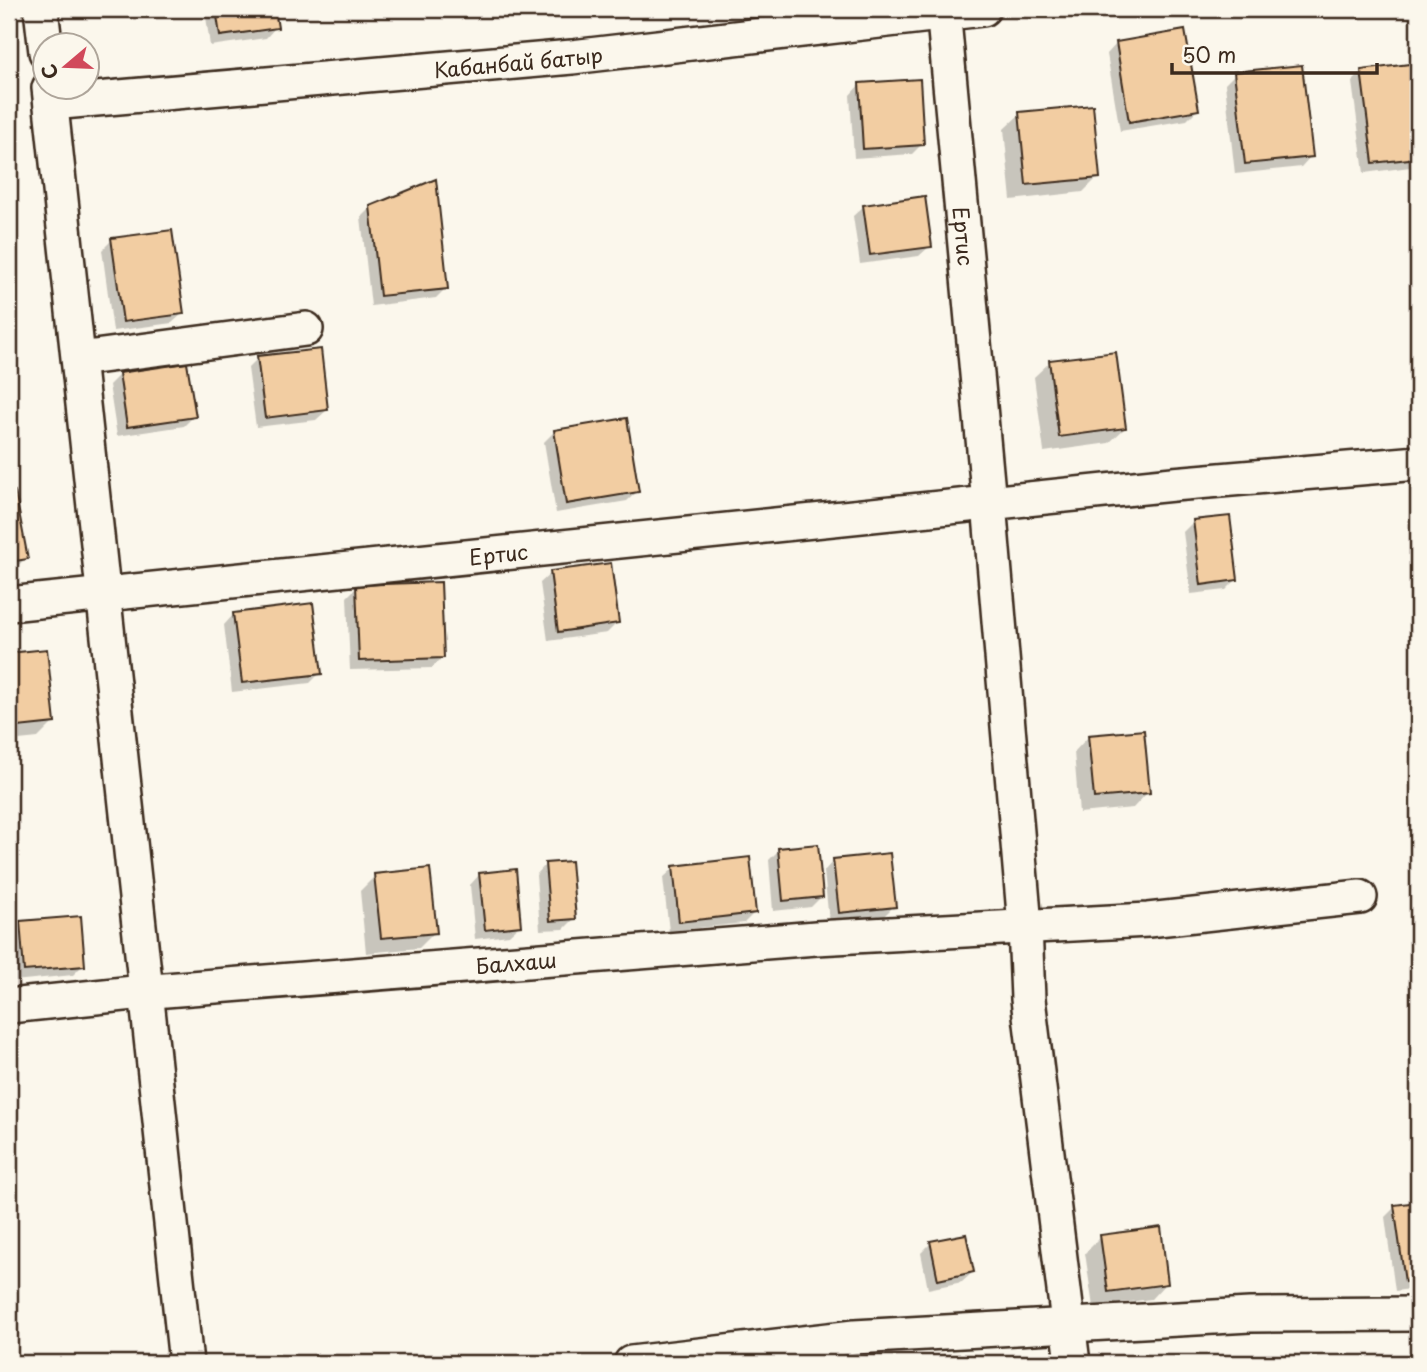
<svg xmlns="http://www.w3.org/2000/svg" width="1427" height="1372" viewBox="0 0 1427 1372" font-family="'Playpen Sans',sans-serif">
	<rect width="100%" height="100%" fill="#fbf7ec"/>
	<filter id="ink" filterUnits="userSpaceOnUse"><feTurbulence type="fractalNoise" baseFrequency=".0143" numOctaves="2"/><feDisplacementMap in="SourceGraphic" scale="14" xChannelSelector="R" yChannelSelector="G"/><feConvolveMatrix kernelMatrix="1 2 1 2 8 2 1 2 1" color-interpolation-filters="sRGB"/></filter>
	<g filter="url(#ink)">
		<g fill="#0003">
			<polygon points="205,9 274,9 276,27 266,38 210,46"/>
			<polygon points="279,9 296,9 280,13"/>
			<polygon points="1117,43 1197,110 1187,120 1120,131 1107,54"/>
			<polygon points="1418,65 1418,166 1364,173 1352,82 1362,72"/>
			<polygon points="1235,74 1311,156 1301,167 1235,174 1225,84"/>
			<polygon points="860,84 922,144 912,154 854,158 850,95"/>
			<polygon points="1020,114 1098,177 1083,192 1011,200 1004,129"/>
			<polygon points="864,206 930,246 919,256 860,264 853,216"/>
			<polygon points="371,207 446,288 436,298 371,306 361,217"/>
			<polygon points="112,240 183,313 172,323 113,331 102,250"/>
			<polygon points="258,358 327,410 316,420 256,427 248,368"/>
			<polygon points="1050,362 1125,428 1109,443 1044,452 1034,377"/>
			<polygon points="119,375 194,416 184,426 117,436 109,385"/>
			<polygon points="554,432 638,491 627,501 556,513 544,442"/>
			<polygon points="14,493 26,558 9,574 9,494"/>
			<polygon points="1193,522 1236,580 1226,590 1191,594 1183,532"/>
			<polygon points="551,573 617,623 607,633 548,641 540,583"/>
			<polygon points="357,587 443,657 432,668 350,670 347,597"/>
			<polygon points="234,614 320,673 310,683 232,692 224,625"/>
			<polygon points="45,650 53,723 38,738 9,741 9,654"/>
			<polygon points="1089,736 1148,792 1133,808 1079,813 1074,752"/>
			<polygon points="779,850 821,897 811,907 773,911 769,860"/>
			<polygon points="834,860 894,906 884,916 829,922 824,871"/>
			<polygon points="546,864 574,919 564,929 540,930 536,875"/>
			<polygon points="674,868 754,913 744,923 669,931 663,878"/>
			<polygon points="480,874 520,925 509,935 475,939 470,885"/>
			<polygon points="375,876 435,932 419,948 366,953 360,891"/>
			<polygon points="21,922 83,965 73,975 14,981 10,933"/>
			<polygon points="1418,1204 1418,1288 1395,1291 1385,1217 1395,1207"/>
			<polygon points="1101,1237 1166,1283 1151,1299 1093,1307 1085,1253"/>
			<polygon points="931,1243 973,1272 962,1282 928,1289 921,1253"/>
		</g>
		<g fill="#f2cda2" stroke="#3b2a1e" stroke-width="2">
			<polygon points="216,9 275,9 278,28 220,36"/>
			<polygon points="1185,30 1199,110 1129,122 1116,42"/>
			<polygon points="1418,63 1418,158 1373,163 1361,70"/>
			<polygon points="1302,65 1313,157 1245,164 1234,72"/>
			<polygon points="920,79 924,145 863,149 859,83"/>
			<polygon points="1093,105 1100,178 1026,185 1019,112"/>
			<polygon points="436,179 448,289 380,296 370,206"/>
			<polygon points="925,196 932,247 870,255 863,205"/>
			<polygon points="172,230 184,314 123,322 111,238"/>
			<polygon points="321,349 328,410 265,418 257,356"/>
			<polygon points="1116,352 1126,428 1059,437 1049,360"/>
			<polygon points="187,363 196,417 127,427 119,373"/>
			<polygon points="627,418 639,492 566,504 554,430"/>
			<polygon points="15,491 28,559 9,562 9,492"/>
			<polygon points="1230,516 1238,580 1201,585 1193,520"/>
			<polygon points="611,563 619,623 558,632 550,571"/>
			<polygon points="441,582 444,658 359,661 356,585"/>
			<polygon points="313,603 322,674 242,683 233,613"/>
			<polygon points="47,649 55,723 9,728 9,653"/>
			<polygon points="1144,730 1150,793 1094,798 1088,735"/>
			<polygon points="818,844 823,897 783,901 778,848"/>
			<polygon points="890,853 896,907 839,913 833,859"/>
			<polygon points="750,857 756,913 679,922 673,866"/>
			<polygon points="571,861 576,919 550,921 545,863"/>
			<polygon points="430,868 437,933 381,938 374,874"/>
			<polygon points="516,869 521,926 485,930 479,873"/>
			<polygon points="81,916 85,966 24,971 20,921"/>
			<polygon points="1418,1202 1418,1280 1405,1282 1394,1205"/>
			<polygon points="1161,1227 1168,1284 1108,1292 1100,1235"/>
			<polygon points="966,1234 974,1272 938,1280 930,1241"/>
		</g>
		<g fill="none" stroke-linecap="round" stroke-linejoin="round">
			<g stroke="#3b2a1e" stroke-width="38">
				<g id="minor">
					<polyline points="41,9 46,52"/>
					<path id="s1" d="M 943,9 L 989,503 L 1025,926 L 1028,999 L 1073,1363"/>
					<polyline points="49,88 186,1363"/>
					<path id="s2" d="M 51,103 L 572,57 L 983,9"/>
					<polyline points="79,359 306,329"/>
					<path id="s3" d="M 9,604 L 1173,484 L 1418,463"/>
					<path id="s4" d="M 9,1006 L 153,991 L 816,938 L 1148,920 L 1360,897"/>
					<polyline points="631,1363 854,1337 1250,1315 1418,1314"/>
				</g>
			</g>
			<use href="#minor" stroke="#fbf7ec" stroke-width="33"/>
		</g>
	</g>
	<g text-anchor="middle" dominant-baseline="central" stroke-width="6" stroke-linejoin="round" paint-order="stroke">
		<g font-size="21" fill="#3b2a1e" stroke="#fbf7ec">
			<text stroke="none"><textPath href="#s2" startOffset="469">Кабанбай батыр</textPath></text>
			<text stroke="none"><textPath href="#s1" startOffset="228">Ертис</textPath></text>
			<text stroke="none"><textPath href="#s3" startOffset="492">Ертис</textPath></text>
			<text stroke="none"><textPath href="#s4" startOffset="509">Балхаш</textPath></text>
		</g>
	</g>
	<rect width="1427" height="1372" fill="none" stroke="#fbf7ec" stroke-width="35"/>
	<rect x="18" y="18" width="1392" height="1337" fill="none" stroke="#3b2a1e" stroke-width="2.5" filter="url(#ink)"/>
	<g transform="translate(66 66) rotate(251)"><circle r="33" fill="#fbf7ec" stroke="#aea59a" stroke-width="2"/>
	<path d="M0-5L12 26L0 18L-12 26Z" fill="#d1495b"/>
	<text y="-10" font-size="19" font-weight="bold" text-anchor="middle" fill="#3b2a1e">С</text>
	</g>
	<path d="M1172 63v10h205v-10" fill="none" stroke="#3b2a1e" stroke-width="3.5"/>
	<text x="1182" y="63" font-size="21" fill="#3b2a1e" stroke="#fbf7ec" stroke-width="5" paint-order="stroke">50 m</text>
</svg>
